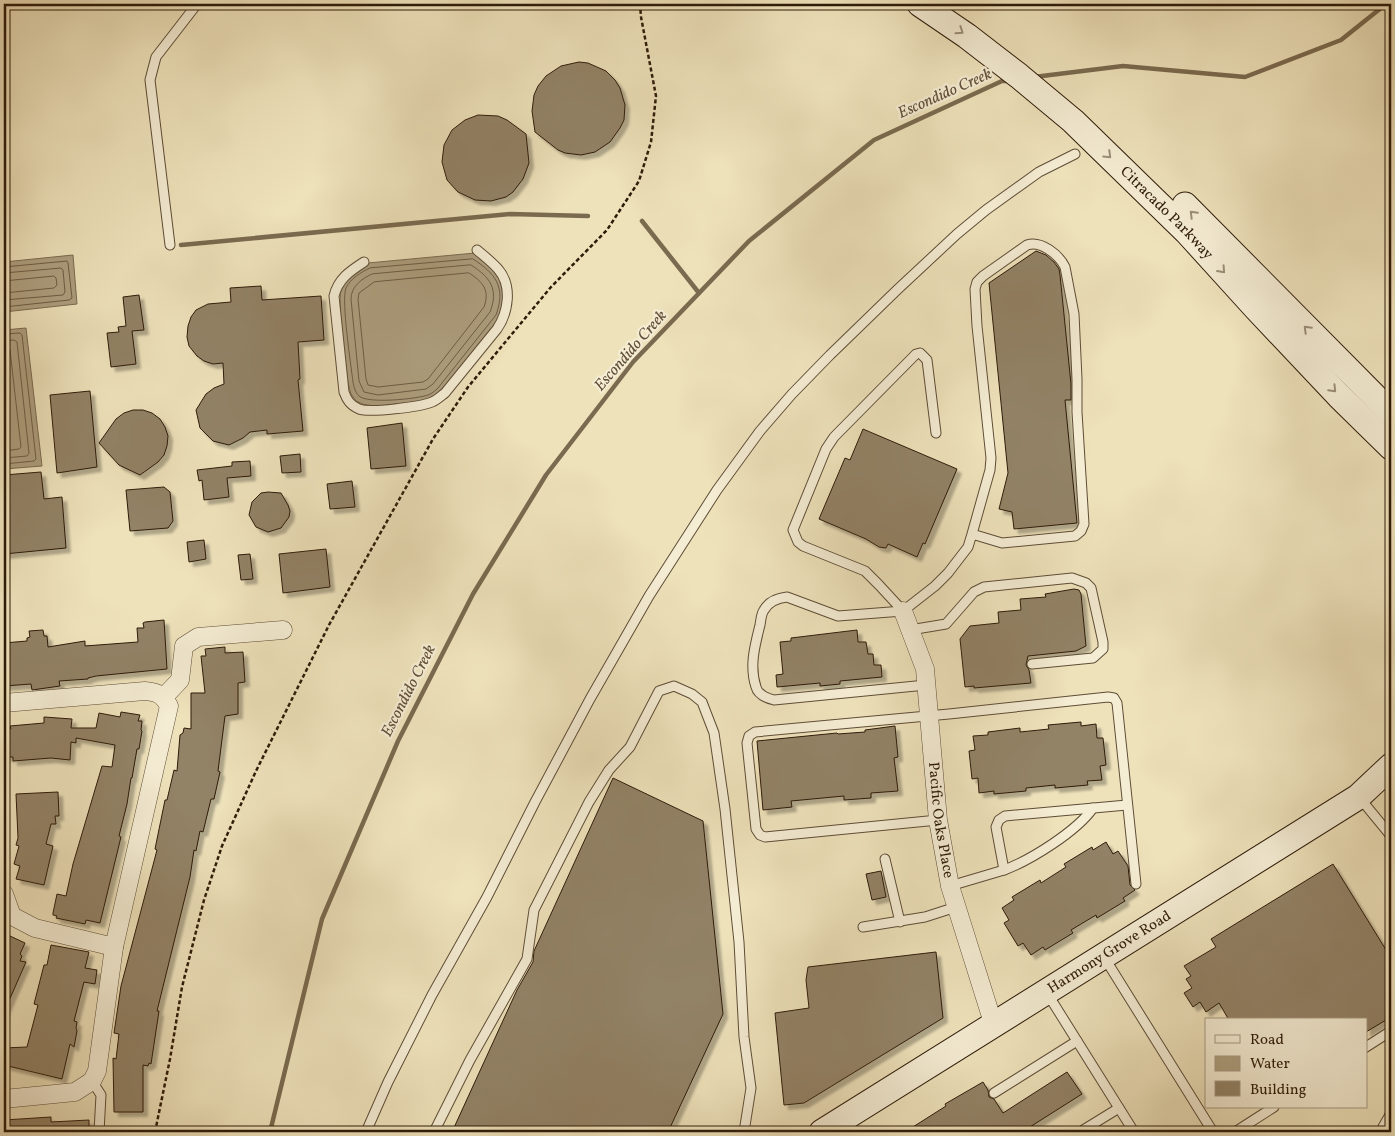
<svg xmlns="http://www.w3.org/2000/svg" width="1395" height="1136" viewBox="0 0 1395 1136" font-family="Vollkorn,serif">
	<defs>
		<filter id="shadow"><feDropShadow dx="4.5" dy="4.5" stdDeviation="1" flood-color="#0004"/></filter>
	</defs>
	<rect width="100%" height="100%" fill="#eee2bb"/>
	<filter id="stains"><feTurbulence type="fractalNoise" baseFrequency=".004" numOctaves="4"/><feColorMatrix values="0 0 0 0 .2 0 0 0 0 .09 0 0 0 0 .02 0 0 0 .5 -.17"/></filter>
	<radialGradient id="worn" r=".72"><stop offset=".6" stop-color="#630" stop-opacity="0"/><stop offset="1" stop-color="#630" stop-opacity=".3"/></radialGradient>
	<g fill="#ad9e7e" stroke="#7a6a4f">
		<path d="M 475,253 L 495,269 L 500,276 L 505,303 L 500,317 L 441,392 L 431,400 L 378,406 L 365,405 L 356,401 L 351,394 L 348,383 C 346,364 336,300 342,286 C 346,276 359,268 368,263 Z"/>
		<polygon points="73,255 77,304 4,312 4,262"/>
		<polygon points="26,328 42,466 4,469 4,330"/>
	</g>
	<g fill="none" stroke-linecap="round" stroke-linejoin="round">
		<g stroke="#6e5c44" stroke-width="1">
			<path d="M 473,259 C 496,274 506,287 496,315 L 438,388 C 435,391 431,394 428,395 C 416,399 368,404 359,396 C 355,392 354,387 353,382 C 351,365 341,300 346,288 C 350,279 361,272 370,268 Z"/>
			<path d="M 471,265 C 490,277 499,289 490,312 L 433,384 L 426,389 L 378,395 L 364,392 L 359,381 L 351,299 C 351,287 361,279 372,274 Z"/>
			<polyline points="4,267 67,261 68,263 72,298 69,300 4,307"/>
			<polyline points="4,273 61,268 63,270 65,292 63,295 4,300"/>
			<path d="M 469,273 C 483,282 490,290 484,307 L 428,379 L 423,382 L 378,387 L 368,385 L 366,379 L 358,299 L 359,293 L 374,282 Z"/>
			<polyline points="4,281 54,276 56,278 57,285 54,288 4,293"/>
			<polyline points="4,334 20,333 22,335 36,459 34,461 4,464"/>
			<polyline points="4,341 14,340 17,342 29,453 27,456 4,458"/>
			<polyline points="4,348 8,348 10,350 21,447 19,449 4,451"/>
		</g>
		<g stroke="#7a6a4f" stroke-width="4.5">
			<polyline points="1034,77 1123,66 1245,77 1341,40 1386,4"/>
			<polyline points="642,221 699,293"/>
			<polyline points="181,245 510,214 588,216"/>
			<polyline points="270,1132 322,919 398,741 473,594 546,475 633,362 749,241 874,140 1002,81 1009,81"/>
		</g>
	</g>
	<g fill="#928266" stroke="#2e1b09" filter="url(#shadow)">
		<polygon points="579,62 588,63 606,71 615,80 620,88 625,105 624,120 620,128 610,142 595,152 581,155 565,153 558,150 535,132 532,111 534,95 538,86 546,76 561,66"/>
		<polygon points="478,115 498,116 507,120 526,134 529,163 523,179 513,192 506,197 491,201 475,200 458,192 447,180 442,162 444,145 452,130 465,120"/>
		<polygon points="1036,251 1046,255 1054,262 1059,269 1060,275 1071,384 1071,400 1065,400 1077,523 1014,529 1012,512 999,509 1008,473 989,283"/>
		<polygon points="261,286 262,300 321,296 324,340 298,342 300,379 298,380 303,431 267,434 267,430 250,432 243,438 229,445 213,441 200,428 196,410 206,394 214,388 224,384 223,363 213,364 204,361 197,356 189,346 187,337 188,326 191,317 196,310 208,304 231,302 230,288"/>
		<polygon points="139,295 144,330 132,331 136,364 111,367 107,333 119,332 118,327 126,326 123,297"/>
		<polygon points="90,391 97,467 57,473 50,395"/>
		<polygon points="133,410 143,410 152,413 160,419 165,427 168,436 167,446 164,455 158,462 140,475 119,465 99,443 116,419 124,413"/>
		<polygon points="402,423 406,466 371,469 367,428"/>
		<polygon points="863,429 957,469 925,544 923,543 917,557 888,544 886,548 879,547 866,539 819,519 845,458 850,460"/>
		<polygon points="300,454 301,472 282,473 280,456"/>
		<polygon points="250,461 251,476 227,478 229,497 204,500 202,480 199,481 197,470 232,466 232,462"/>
		<polygon points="41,472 44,499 62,497 66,548 4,554 4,475"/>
		<polygon points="352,481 355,507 330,509 327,484"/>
		<polygon points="164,487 170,492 173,521 168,528 130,531 126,490"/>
		<polygon points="268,492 281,493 288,505 290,511 289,517 281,528 268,532 256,527 249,515 252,502 261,493"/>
		<polygon points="204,540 206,559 189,562 187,542"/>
		<polygon points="326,549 330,587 283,593 279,554"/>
		<polygon points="250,554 253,579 241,580 238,555"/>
		<polygon points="1074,589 1079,590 1081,594 1086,646 1076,651 1028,656 1026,665 1029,670 1031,683 974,688 974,686 965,687 960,639 970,626 999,623 998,612 1021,610 1020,599 1046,597 1045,594"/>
		<polygon points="164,620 167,669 96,676 88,678 88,679 59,681 60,686 32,690 31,684 4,686 4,643 27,641 27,638 30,637 29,631 43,630 44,636 47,636 48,647 85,641 85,646 138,642 137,628 144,628 143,623 145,622"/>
		<polygon points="857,630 858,642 866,642 868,654 873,654 874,665 881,665 882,677 840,681 840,684 820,686 820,683 777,687 776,675 783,674 780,642 791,641 791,638"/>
		<polygon points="225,647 225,653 243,652 245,682 238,683 238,714 225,716 218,771 220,772 214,799 211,799 203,832 200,831 196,851 194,850 190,877 157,1011 159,1011 151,1064 149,1063 148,1066 143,1065 143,1112 114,1112 113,1058 116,1059 119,1034 114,1033 121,986 157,850 155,849 165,800 167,800 174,770 177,771 180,735 183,733 184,728 191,729 191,693 205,693 201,656 206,656 205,649"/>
		<polygon points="121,712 140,715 138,721 142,721 141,730 142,731 139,749 137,749 132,778 131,778 127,804 119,836 121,837 100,923 86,920 85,924 56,918 57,916 53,915 53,913 57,894 66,896 73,864 102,766 112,767 115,745 76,738 76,743 71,742 70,760 51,758 13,761 13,757 6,757 4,729 11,729 10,726 44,723 44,717 72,719 71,728 96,728 99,713 120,717"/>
		<polygon points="1081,722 1081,726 1096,724 1097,738 1103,738 1106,765 1100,766 1102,780 1087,781 1088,785 1055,788 1055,785 1026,788 1026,791 994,794 994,791 979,793 978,778 972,779 969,751 975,750 973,736 988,735 988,732 1020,728 1020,732 1049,729 1048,725"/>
		<polygon points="895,726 898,757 894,758 898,791 871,793 871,798 844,800 844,796 791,801 792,807 763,810 757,741 837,733 838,734 865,732 865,730"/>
		<polygon points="613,778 703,821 723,1014 668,1132 452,1132 517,990 533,962 534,951"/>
		<polygon points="58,792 59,816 55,816 56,824 51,824 46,844 53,846 44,885 16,879 20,866 14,864 19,846 16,845 18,838 16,794"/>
		<polygon points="1106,842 1113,854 1118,851 1128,866 1130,885 1135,890 1123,898 1125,901 1097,918 1096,915 1071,930 1073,933 1045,950 1043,947 1031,955 1023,943 1018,946 1004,923 1009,920 1002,908 1014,900 1012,897 1040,880 1041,883 1066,867 1064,864 1092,847 1093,850"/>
		<polygon points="1333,864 1391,958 1391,1017 1366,1032 1366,1020 1229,1020 1219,1003 1206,1012 1200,1002 1193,1007 1184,993 1192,988 1186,979 1191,976 1184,966 1216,947 1211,939"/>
		<polygon points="881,871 886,897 872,900 866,874"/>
		<polygon points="10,936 25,943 20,954 22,956 20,961 26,962 4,1012 4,950"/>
		<polygon points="51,945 89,952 85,968 97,970 95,984 84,982 74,1021 77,1022 76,1028 77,1031 74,1047 70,1044 62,1079 4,1065 4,1048 27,1047 38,1005 34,1004 44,965 47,965"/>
		<polygon points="936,952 943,1018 804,1103 784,1105 775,1013 809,1008 806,980 808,967"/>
		<polygon points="1067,1072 1082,1094 1022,1132 905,1132 946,1106 945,1104 983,1082 988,1090 989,1097 994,1099 1003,1113"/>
		<polygon points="51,1117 51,1122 89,1120 89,1132 4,1132 4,1120"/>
	</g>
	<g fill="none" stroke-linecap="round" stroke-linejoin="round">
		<g stroke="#5e4d36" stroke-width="11">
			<g id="lane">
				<polyline points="170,245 150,80 156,57 197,4"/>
				<path d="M 364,262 C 350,271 338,279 334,296 L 344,392 C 347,400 350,405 359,409 C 370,413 420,407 432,402 C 437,400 441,396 445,393 L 497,329 C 508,313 513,286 498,269 C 492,262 484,256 477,250"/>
				<polyline points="903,611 879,585 865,571 803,546 798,542 793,530 826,449 834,437 916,354 920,353 927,360 936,433"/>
				<polyline points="910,630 946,624 974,592 984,587 1072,578 1086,583 1091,588 1103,642 1103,649 1093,658 1032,664"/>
				<path d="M 926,685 L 774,700 C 766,698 758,695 756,687 C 749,666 755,645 760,625 C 761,620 761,614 764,610 C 769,601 778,598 787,597 L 838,616 L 903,611 L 935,586 L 948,573 L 968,547 L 972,534 L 1002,543 L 1075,536 L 1081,531 L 1084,524 L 1077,412 L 1077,379 L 1074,314 L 1065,267 C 1059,255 1041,240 1027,245 L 983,276 L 977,282 L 975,289 L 977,326 L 991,458 L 990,470 L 972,534"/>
				<polyline points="1359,797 1391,836"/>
				<polyline points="938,820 765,837 760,835 756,829 747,743 749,736 755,732 949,714 1108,697 1114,698 1117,703 1136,884"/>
				<polyline points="885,859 900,922"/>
				<path d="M 1004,870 C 1031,860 1077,831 1093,808"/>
				<polyline points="950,886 1004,870 996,827 999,820 1005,816 1127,805"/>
				<polyline points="863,927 925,917 956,907"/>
				<polyline points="1104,957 1213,1132"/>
				<polyline points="1047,993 1134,1132"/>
				<polyline points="1366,1047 1391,1031"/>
				<polyline points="92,1081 101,1095 99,1132"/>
				<polyline points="994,1093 1077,1041"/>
				<polyline points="366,1132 388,1082 432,995 487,897 535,802 590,699 649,596 717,490 760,431 792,394 830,355 898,289 957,234 986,210 1039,172 1075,154"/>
				<polyline points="434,1132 470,1060 527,959 534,910 589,802 609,770 630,747 659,691 674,686 692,694 702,702 714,733 725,809 739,942 744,1037 751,1088 744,1132"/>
				<polyline points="1080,1132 1119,1108"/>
				<polyline points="1235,1132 1274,1107"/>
				<polyline points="1383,1132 1383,1127 1391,1113"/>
			</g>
		</g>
		<g stroke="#5e4d36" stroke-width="19">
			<g id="street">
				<path id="s1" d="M 903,611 L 925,669 L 938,820 L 950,886 L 994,1026"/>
				<polyline points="164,697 180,680 184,646 198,637 283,630"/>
				<path d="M 4,703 L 145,691 C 158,692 163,695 169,706 L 114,947 L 97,1071 L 92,1081 L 75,1092 L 4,1099"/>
				<polyline points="4,894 12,916 35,928 114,947"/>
			</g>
		</g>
		<g stroke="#2e1b09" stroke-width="27">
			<g id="secondary">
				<path id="s2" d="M 920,4 L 967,36 L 1019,76 L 1073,121 L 1187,232 L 1256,308 L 1339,396 L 1391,447"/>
				<polyline points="1185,205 1391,413"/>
				<path id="s3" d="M 822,1132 L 1358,797 L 1391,766"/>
			</g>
		</g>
		<polyline stroke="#2e1b09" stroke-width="2.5" stroke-dasharray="4 2.5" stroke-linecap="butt" points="155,1132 170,1059 182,987 204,900 222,846 256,771 329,625 433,439 468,387 551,287 607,230 639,181 651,142 656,96 641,17 640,4"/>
		<use href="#lane" stroke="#f4ecd3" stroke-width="9"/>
		<use href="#street" stroke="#f4ecd3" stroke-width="18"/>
		<use href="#secondary" stroke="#f4ecd3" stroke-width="25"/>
	</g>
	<defs><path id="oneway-chevron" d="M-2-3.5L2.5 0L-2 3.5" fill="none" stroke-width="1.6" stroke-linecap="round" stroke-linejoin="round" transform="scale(1.25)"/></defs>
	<g stroke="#9b8e78">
		<use href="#oneway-chevron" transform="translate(960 31) rotate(34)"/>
		<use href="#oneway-chevron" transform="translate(1108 155) rotate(44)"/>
		<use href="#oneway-chevron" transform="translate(1193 214) rotate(-135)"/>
		<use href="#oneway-chevron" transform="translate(1222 270) rotate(48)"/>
		<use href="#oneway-chevron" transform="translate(1307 329) rotate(-135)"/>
		<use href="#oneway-chevron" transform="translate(1333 389) rotate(46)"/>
	</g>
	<g text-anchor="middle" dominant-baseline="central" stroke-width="4.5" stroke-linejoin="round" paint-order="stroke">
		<g font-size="15" fill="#2e1b09" stroke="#f4ecd3">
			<text stroke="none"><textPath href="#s2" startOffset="324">Citracado Parkway</textPath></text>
			<text stroke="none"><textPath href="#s1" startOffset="214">Pacific Oaks Place</textPath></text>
			<text stroke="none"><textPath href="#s3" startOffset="339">Harmony Grove Road</textPath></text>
		</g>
		<g font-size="16" font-style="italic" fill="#614f38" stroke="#f4ecd3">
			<text transform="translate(945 94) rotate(-24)">Escondido Creek</text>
			<text transform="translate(631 351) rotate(-49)">Escondido Creek</text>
			<text transform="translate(409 691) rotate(-63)">Escondido Creek</text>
		</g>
	</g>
	<rect width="1395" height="1136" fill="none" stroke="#eee2bb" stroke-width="20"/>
	<rect x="5" y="5" width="1385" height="1126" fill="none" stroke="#2e1b09" stroke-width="2.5"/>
	<rect x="10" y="10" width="1375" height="1116" fill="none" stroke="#2e1b09"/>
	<rect x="1205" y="1018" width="162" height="90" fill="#f4ecd3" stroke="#a59882"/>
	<rect x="1215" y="1035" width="25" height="8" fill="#f4ecd3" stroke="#a59882"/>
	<text x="1250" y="1044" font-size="15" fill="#2e1b09">Road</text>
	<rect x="1215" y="1056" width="25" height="15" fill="#ad9e7e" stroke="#a59882"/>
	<text x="1250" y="1068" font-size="15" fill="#2e1b09">Water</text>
	<rect x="1215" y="1081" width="25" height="15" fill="#928266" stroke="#a59882"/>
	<text x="1250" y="1094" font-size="15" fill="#2e1b09">Building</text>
	<rect width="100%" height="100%" filter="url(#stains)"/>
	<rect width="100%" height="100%" fill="url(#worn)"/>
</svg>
